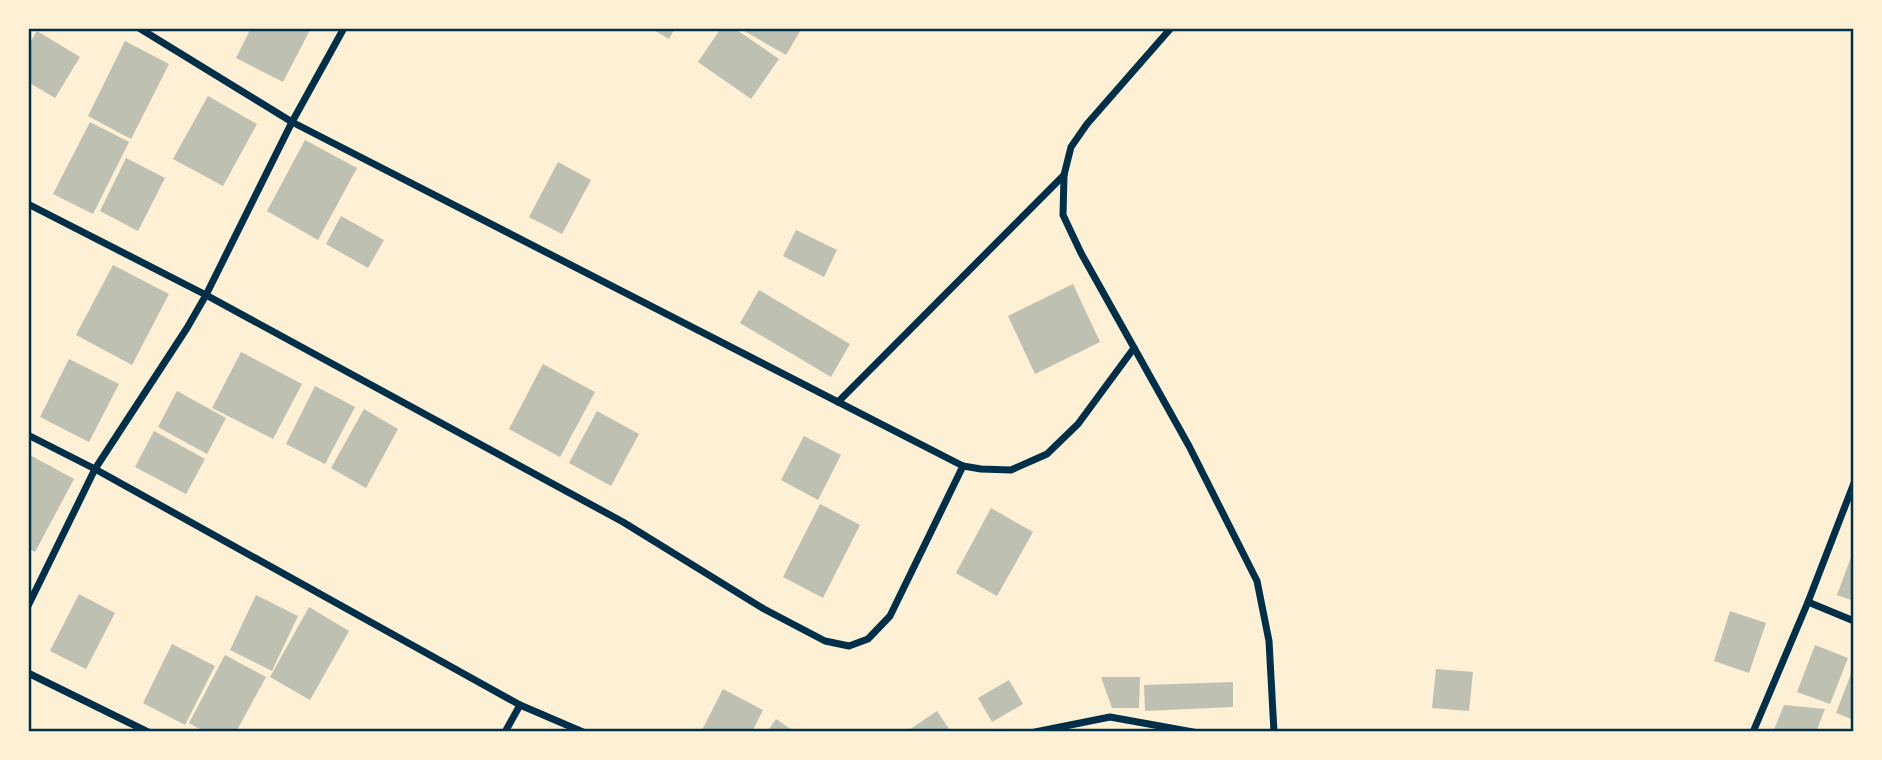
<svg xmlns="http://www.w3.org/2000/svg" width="1882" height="760" viewBox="0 0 1882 760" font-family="'Roboto Condensed',sans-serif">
	<rect width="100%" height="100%" fill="#fdf0d5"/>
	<g fill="#bec0b2">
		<polygon points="251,28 311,28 283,82 236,58"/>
		<polygon points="650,28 675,28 669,39"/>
		<polygon points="721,28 734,28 779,59 751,99 698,62"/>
		<polygon points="739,28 802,28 786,55"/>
		<polygon points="37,31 80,57 55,98 28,82 28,46"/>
		<polygon points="125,41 169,64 131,139 88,116"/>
		<polygon points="208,96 257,124 223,186 173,159"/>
		<polygon points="90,122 129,142 93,214 53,194"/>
		<polygon points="305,140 357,168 318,240 267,211"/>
		<polygon points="126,158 165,178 138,231 100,211"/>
		<polygon points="558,162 591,180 562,234 529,217"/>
		<polygon points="341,216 384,240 368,268 326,244"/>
		<polygon points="796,230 837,250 824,277 783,256"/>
		<polygon points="113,265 169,294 132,365 76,335"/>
		<polygon points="1073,284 1100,342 1035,374 1008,316"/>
		<polygon points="759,290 850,344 831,377 740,323"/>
		<polygon points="241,352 302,384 273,439 212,408"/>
		<polygon points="69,359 119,384 89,442 40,417"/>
		<polygon points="543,364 595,392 560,457 509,429"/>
		<polygon points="315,386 355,407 325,464 286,444"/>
		<polygon points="177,391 226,418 207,454 158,427"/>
		<polygon points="364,409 398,429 366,488 331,468"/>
		<polygon points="597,411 639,434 611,486 569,463"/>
		<polygon points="154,431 205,459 186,494 135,467"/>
		<polygon points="804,436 841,455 818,500 781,480"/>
		<polygon points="28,454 74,479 35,552 28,548"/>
		<polygon points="820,504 860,525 823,598 783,577"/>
		<polygon points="991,508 1033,532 997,596 956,573"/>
		<polygon points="1854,549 1854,601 1837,595"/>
		<polygon points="79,594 115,613 86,669 50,651"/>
		<polygon points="256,595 298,616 272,671 230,650"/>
		<polygon points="309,607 349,631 310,700 270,677"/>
		<polygon points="1730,611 1766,623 1749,673 1714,661"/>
		<polygon points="172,644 215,666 185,725 143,703"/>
		<polygon points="1815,645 1848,658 1830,704 1797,692"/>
		<polygon points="225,655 266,677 236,732 205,732 189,723"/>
		<polygon points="1854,666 1854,720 1836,713"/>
		<polygon points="1436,669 1473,672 1469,711 1432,708"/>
		<polygon points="1101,677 1140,677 1139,708 1112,708"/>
		<polygon points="1009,680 1023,704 992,722 978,698"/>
		<polygon points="1233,682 1233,707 1145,711 1144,685"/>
		<polygon points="723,689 763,710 752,732 701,732"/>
		<polygon points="1784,705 1825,709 1816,732 1773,732"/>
		<polygon points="937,711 951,732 906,732"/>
		<polygon points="776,719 795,732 767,732"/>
	</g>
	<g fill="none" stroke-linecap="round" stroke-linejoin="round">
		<g stroke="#003049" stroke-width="7">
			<polyline points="139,28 292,122 963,466 981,469 1011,470 1047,454 1078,424 1134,348"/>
			<polyline points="1171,28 1087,124 1071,147 1064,175 1063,215 1081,253 1189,446 1257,581 1269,641 1274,732"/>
			<polyline points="28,204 206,295 292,122 344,28"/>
			<polyline points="838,402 1064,175"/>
			<polyline points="28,435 95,469 520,705 583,732"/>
			<polyline points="1808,602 1854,621"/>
			<polyline points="28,606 95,469 187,328 206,295 623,522 764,609 825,641 849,646 868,639 890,616 963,466"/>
			<polyline points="28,673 148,732"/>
			<polyline points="505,732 520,705"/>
			<polyline points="1035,732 1110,717 1193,732"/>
			<polyline points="1753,732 1808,602 1854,483"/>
		</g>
	</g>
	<rect width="1882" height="760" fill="none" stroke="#fdf0d5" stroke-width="60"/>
	<rect x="30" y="30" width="1822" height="700" fill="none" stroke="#003049" stroke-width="2.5"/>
</svg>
